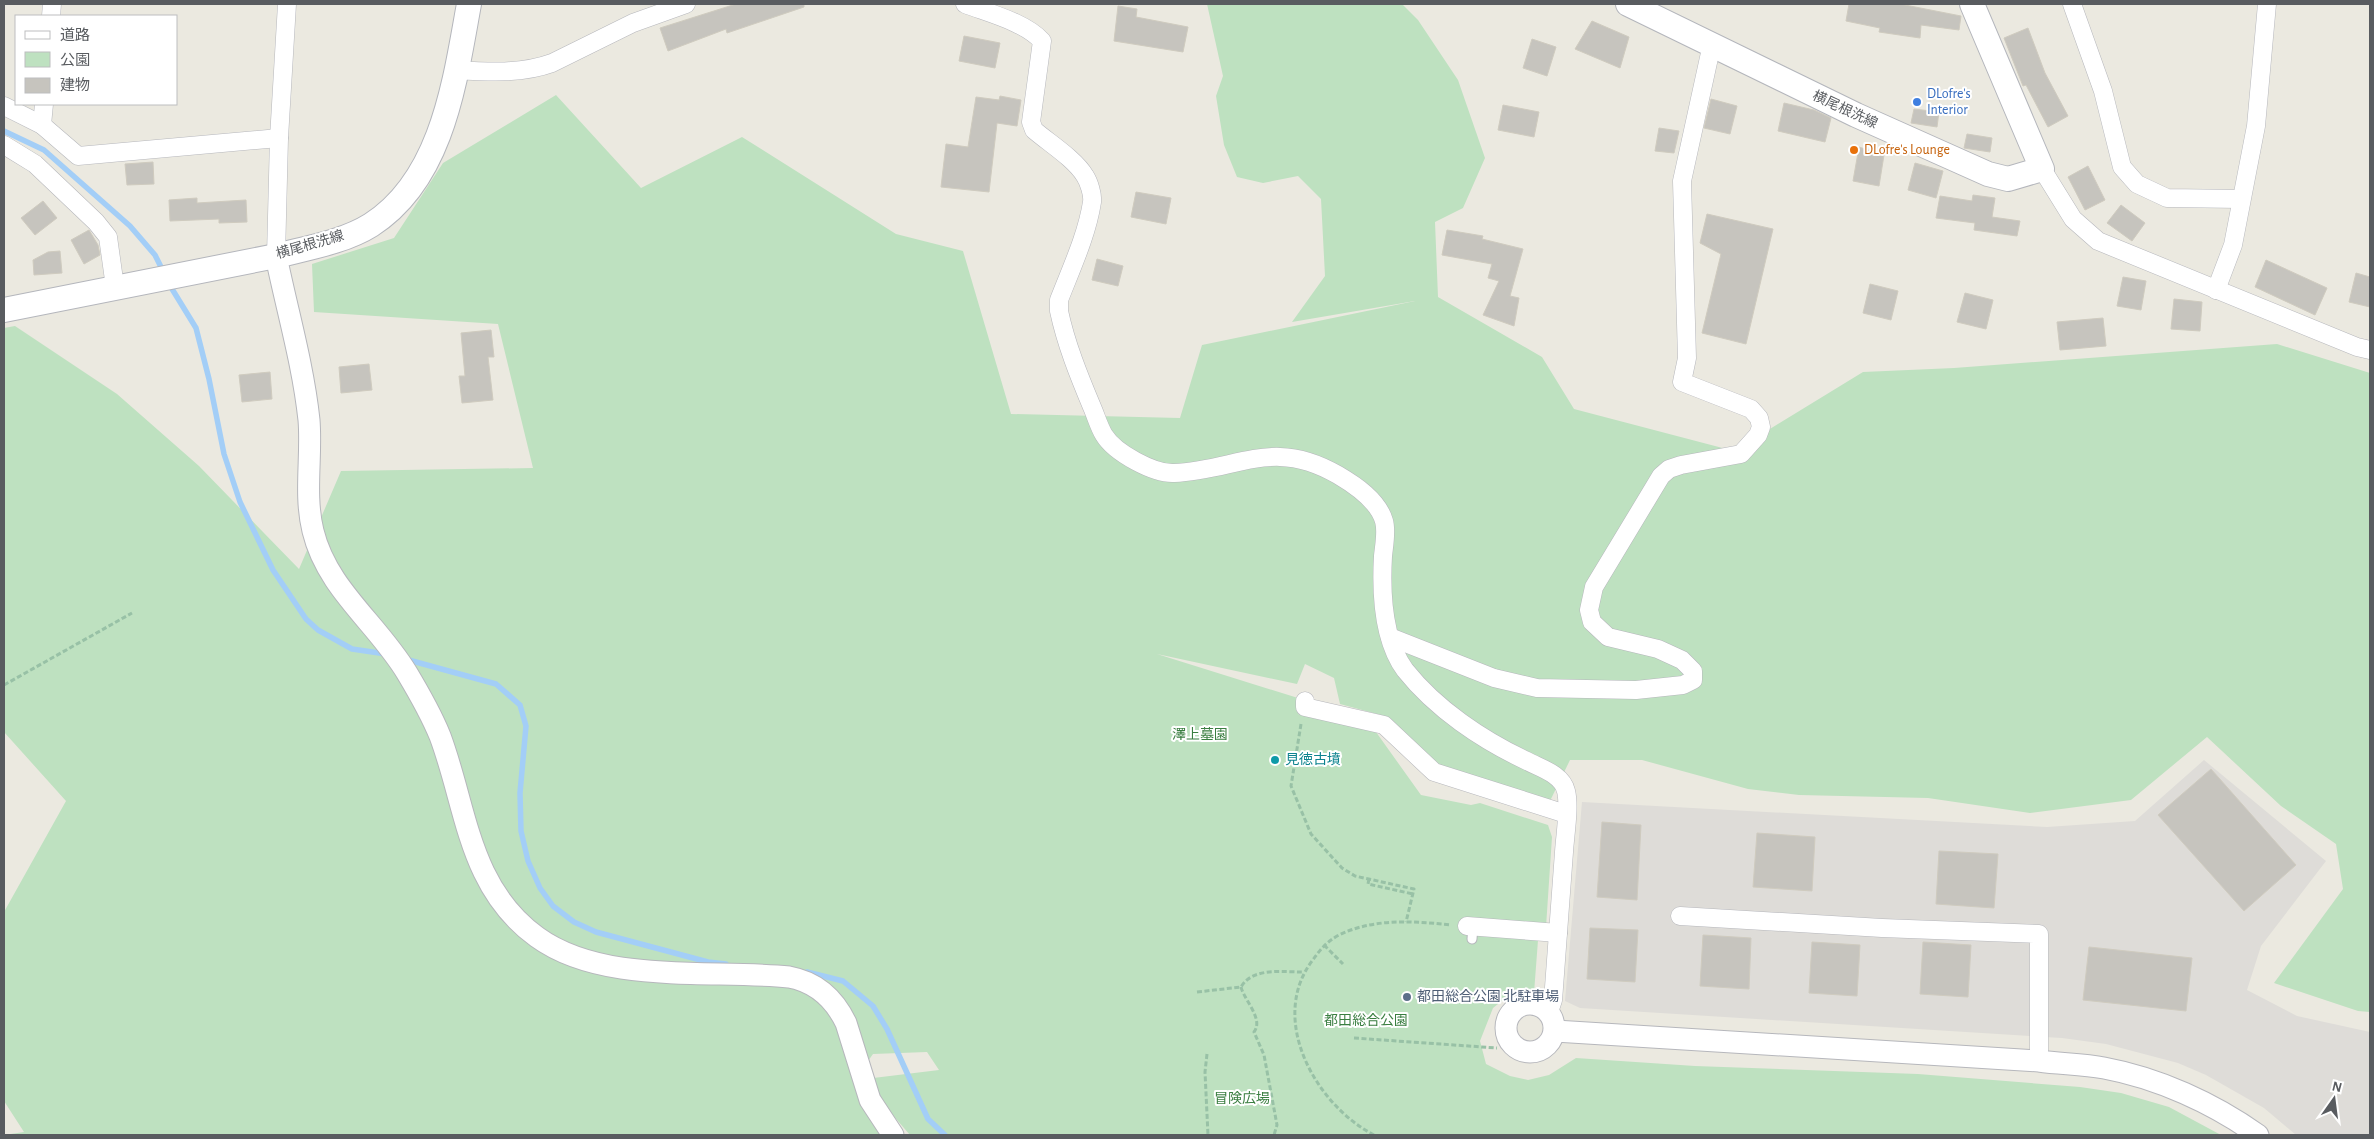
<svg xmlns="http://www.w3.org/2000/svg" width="2374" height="1139" viewBox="0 0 2374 1139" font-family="'Alegreya Sans','Noto Sans JP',sans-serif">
	<rect width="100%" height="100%" fill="#ebe9e0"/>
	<polygon fill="#dedcd8" points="2204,760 2326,861 2261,946 2247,990 2297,1016 2370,1032 2370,1135 2296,1135 2264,1108 2206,1075 2178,1063 2106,1044 2062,1038 1580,1008 1565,1001 1582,802 2047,827 2135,821"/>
	<path fill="#bee1c0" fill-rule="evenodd" d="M 1207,4 L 1402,4 L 1418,20 L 1458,80 L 1485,158 L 1463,208 L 1435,222 L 1438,297 L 1542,357 L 1574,409 L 1734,451 L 1863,372 L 1954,368 L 2277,344 L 2370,373 L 2370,1012 L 2358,1011 L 2274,983 L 2343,889 L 2336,844 L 2281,806 L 2207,737 L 2131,800 L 2030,813 L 1928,798 L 1799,795 L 1748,789 L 1642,760 L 1570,760 L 1549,803 L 1440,767 L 1388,717 L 1340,704 L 1334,678 L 1305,664 L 1297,684 L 1157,654 L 1298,698 L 1298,714 L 1376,732 L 1421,795 L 1471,805 L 1480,803 L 1548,825 L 1552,837 L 1546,927 L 1539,927 L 1534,993 L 1508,996 L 1493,1008 L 1480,1041 L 1486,1064 L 1510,1076 L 1528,1080 L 1549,1075 L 1576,1058 L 1695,1066 L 1918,1074 L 2080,1087 L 2121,1093 L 2169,1107 L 2221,1135 L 910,1135 L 872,1091 L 894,1135 L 4,1135 L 24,1132 L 4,1101 L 4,912 L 66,801 L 4,732 L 4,328 L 15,326 L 117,394 L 199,466 L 299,569 L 341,471 L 533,468 L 498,324 L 314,312 L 312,264 L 394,238 L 443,163 L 556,95 L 641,188 L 742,137 L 896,234 L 963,251 L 1011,414 L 1180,418 L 1202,345 L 1415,301 L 1292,322 L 1325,276 L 1321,199 L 1298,176 L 1263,183 L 1237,177 L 1224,145 L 1216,96 L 1223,76 ZM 927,1052 L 939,1070 L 865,1079 L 861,1071 L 873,1054 Z"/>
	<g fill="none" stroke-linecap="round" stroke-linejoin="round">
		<g stroke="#a3cef7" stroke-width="5.5">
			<polyline points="4,131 44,150 130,226 155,255 164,273"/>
			<polyline points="169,284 196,328 209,379 224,454 240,502 273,570 306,619 318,630 352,649 386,654"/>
			<polyline points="405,659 496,684 520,705 526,726 520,793 521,831 528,861 540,888 553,906 574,922 596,932 708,962 726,964"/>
			<polyline points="807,972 843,981 873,1006 887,1029 928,1119 945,1135"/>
		</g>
	</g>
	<g fill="#c6c4be" stroke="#cfcbbf">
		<polygon points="736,4 804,4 804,7 727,33 726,29 668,51 660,28"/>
		<polygon points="1849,4 1900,4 1961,16 1959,30 1921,25 1920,38 1879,32 1880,28 1846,21"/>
		<polygon points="1118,6 1137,9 1136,17 1188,27 1183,52 1114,41"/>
		<polygon points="1592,21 1629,37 1620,68 1575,49"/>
		<polygon points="2028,28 2045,73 2068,116 2048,127 2026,85 2023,86 2004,38"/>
		<polygon points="964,36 1000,43 995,68 959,61"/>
		<polygon points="1532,39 1556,47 1547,76 1523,68"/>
		<polygon points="1000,96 1021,100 1017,126 997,123 989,192 941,187 946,144 968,147 976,97 999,100"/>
		<polygon points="1711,99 1737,106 1730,134 1704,128"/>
		<polygon points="1784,103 1814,110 1831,118 1825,142 1778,131"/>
		<polygon points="1503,105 1539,112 1534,137 1498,130"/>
		<polygon points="1914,109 1939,112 1937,127 1911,123"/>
		<polygon points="1659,128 1679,131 1674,153 1655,151"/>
		<polygon points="1967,134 1992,138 1990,152 1964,148"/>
		<polygon points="1859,147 1884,155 1879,186 1853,181"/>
		<polygon points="153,162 154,184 127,185 125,164"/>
		<polygon points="1915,163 1943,171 1936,198 1908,190"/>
		<polygon points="2088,166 2105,200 2085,210 2068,177"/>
		<polygon points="1136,192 1171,198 1166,224 1131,217"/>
		<polygon points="1973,195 1995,198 1992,217 2020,221 2017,236 1974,230 1975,223 1936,218 1940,196 1972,201"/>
		<polygon points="197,198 197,203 246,200 247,222 219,223 219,219 170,221 169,200"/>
		<polygon points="43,201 57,218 35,235 21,218"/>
		<polygon points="2121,205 2145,223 2132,241 2107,223"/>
		<polygon points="1707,214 1773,229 1746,344 1702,333 1721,254 1700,243"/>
		<polygon points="89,230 98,245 100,255 84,264 71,240"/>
		<polygon points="1447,230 1483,236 1482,239 1523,249 1510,296 1519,298 1514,326 1483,315 1499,281 1488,278 1492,264 1442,255"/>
		<polygon points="60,251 62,273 34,275 33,260 48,252"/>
		<polygon points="1097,259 1123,266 1118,286 1092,280"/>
		<polygon points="2266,260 2327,288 2315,315 2255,287"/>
		<polygon points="2356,273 2370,277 2370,307 2349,302"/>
		<polygon points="2123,277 2146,281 2141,310 2117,306"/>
		<polygon points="1870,284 1898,291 1891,320 1863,313"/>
		<polygon points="1965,293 1993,300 1986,329 1957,322"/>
		<polygon points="2174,299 2202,302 2200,331 2171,329"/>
		<polygon points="2103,318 2106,346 2060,350 2057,322"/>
		<polygon points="491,330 494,357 488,357 493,400 462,403 459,376 465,376 461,333"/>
		<polygon points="369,364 372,390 341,393 339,367"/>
		<polygon points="270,372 272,399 242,402 239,375"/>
		<polygon points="2211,769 2296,865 2244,911 2158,815"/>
		<polygon points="1602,822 1641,825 1637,900 1597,897"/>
		<polygon points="1757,833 1815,837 1812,891 1753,887"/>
		<polygon points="1939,851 1998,854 1994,908 1936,904"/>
		<polygon points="1590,928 1638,930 1635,982 1587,979"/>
		<polygon points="1703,935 1751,938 1749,989 1700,986"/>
		<polygon points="1812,942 1860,945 1857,996 1809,993"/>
		<polygon points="1923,942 1971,945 1968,997 1920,994"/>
		<polygon points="2089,947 2192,958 2186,1011 2083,1000"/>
	</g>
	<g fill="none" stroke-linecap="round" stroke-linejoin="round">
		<g stroke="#b6b7bc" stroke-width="11">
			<polyline id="service" points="1472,939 1473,926"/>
		</g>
		<g stroke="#b6b7bc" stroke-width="19">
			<g id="minor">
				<path d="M 965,4 C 988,13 1025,22 1042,41 L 1031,122 L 1034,130 C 1049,143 1075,159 1085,176 C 1089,182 1093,195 1092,202 C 1087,235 1071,269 1059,300 L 1059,311 C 1066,344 1079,376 1092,407 C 1096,416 1099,427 1104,435 C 1115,453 1154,474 1174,473 C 1238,470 1273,437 1338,475 C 1355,485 1378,500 1384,521 C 1387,531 1384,546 1383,556 C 1381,591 1383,640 1405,670 C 1436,709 1482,740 1527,761 C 1540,768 1562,774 1566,791 C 1570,807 1565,835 1564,852 C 1560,902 1557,951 1553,1000 L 1549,1012"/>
				<polyline points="2072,4 2103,91 2122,167 2137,184 2167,198 2241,199"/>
				<polyline points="51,16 52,4"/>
				<path d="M 457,70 C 488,72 522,74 552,63 L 633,23 L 686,4"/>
				<polyline points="4,106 42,125 78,156 279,138"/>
				<polyline points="42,125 44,104"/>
				<polyline points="4,145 35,164 96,222 108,237 115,287"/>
				<polyline points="2042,169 2073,219 2098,241 2357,347 2370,350"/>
				<polyline points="276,256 279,138 287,4"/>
				<polyline points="2216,290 2233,245 2256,126 2267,4"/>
				<polyline points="1390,637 1494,678 1537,688 1636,690 1683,685 1693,680 1693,671 1682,660 1658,649 1608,637 1592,622 1589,610 1594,587 1661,476 1669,469 1681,465 1741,454 1758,435 1761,427 1759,418 1751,409 1682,382 1687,358 1682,181 1712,44"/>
				<polyline points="1305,701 1305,707 1384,725 1434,772 1566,814"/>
				<polyline points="1680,916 1882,928 2039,934 2039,1061"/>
				<polyline points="1467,926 1558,933"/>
			</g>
		</g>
		<g stroke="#b6b7bc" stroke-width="23">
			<g id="tertiary">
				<path d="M 276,256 C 287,310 303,364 309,420 C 312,456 304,495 313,531 C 327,589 377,623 407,673 C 419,693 431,714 440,736 C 467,808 468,887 537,937 C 603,985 711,969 789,977 C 816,982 834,998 846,1023 L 870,1100 L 893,1135"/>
				<circle cx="1530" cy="1028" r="24"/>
				<path d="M 1555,1031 L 2039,1061 C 2060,1064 2082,1064 2104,1068 C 2158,1078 2213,1103 2258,1135"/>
			</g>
		</g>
		<g stroke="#b4b6bc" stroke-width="26">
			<g id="secondary">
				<polyline points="1628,4 1856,115 1988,174 2008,179 2042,169 1972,4"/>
				<path d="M 4,310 L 276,256 C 307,248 344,242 371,225 C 443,179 455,80 469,4"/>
			</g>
		</g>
		<g stroke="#98c1a6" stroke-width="3" stroke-dasharray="5 2.5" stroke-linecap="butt">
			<polyline points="4,685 132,613"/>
			<polyline points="1301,724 1291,786 1311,834 1342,868 1355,876 1414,889 1406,922"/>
			<polyline points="1369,879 1368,884 1413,894"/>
			<polyline points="1324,945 1343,964"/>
			<path d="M 1241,987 C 1244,1000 1264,1019 1254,1032 L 1264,1055 L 1277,1125 L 1274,1135"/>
			<path d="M 1197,992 L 1241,987 C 1253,967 1282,972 1303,972"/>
			<polyline points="1354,1038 1497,1048"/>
			<polyline points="1207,1054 1205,1072 1208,1135"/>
			<path d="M 1374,1135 C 1316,1105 1268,1020 1312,961 C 1320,950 1326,942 1339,935 C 1374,918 1414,921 1451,925"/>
		</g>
		<use href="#service" stroke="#fff" stroke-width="9"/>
		<use href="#minor" stroke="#fff" stroke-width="18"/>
		<use href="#tertiary" stroke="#fff" stroke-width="21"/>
		<use href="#secondary" stroke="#fff" stroke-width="24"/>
	</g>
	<circle fill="#3f7fe0" stroke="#fff" stroke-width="2" cx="1917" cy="102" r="5"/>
	<circle fill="#e8710a" stroke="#fff" stroke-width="2" cx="1854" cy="150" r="5"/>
	<circle fill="#0f9aa8" stroke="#fff" stroke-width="2" cx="1275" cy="760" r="5"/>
	<circle fill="#5c6f8a" stroke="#fff" stroke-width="2" cx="1407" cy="997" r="5"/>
	<g text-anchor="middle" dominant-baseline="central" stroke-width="4" stroke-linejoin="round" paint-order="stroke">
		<g font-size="14" fill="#366cbe" stroke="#fff" text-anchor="start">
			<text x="1927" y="94">DLofre's<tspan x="1927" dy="16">Interior</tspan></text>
		</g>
		<g font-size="14" fill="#595c60" stroke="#fff">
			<text transform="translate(1845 110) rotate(25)">横尾根洗線</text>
			<text transform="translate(310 245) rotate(-16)">横尾根洗線</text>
		</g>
		<g font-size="14" fill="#c56008" stroke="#fff" text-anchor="start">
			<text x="1864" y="150">DLofre's Lounge</text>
		</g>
		<g font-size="14" fill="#3a7e41" stroke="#fff">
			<text x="1200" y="735">澤上墓園</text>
			<text x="1366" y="1021">都田総合公園</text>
			<text x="1242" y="1099">冒険広場</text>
		</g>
		<g font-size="14" fill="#0d838f" stroke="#fff" text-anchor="start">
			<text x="1285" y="760">見徳古墳</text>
		</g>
		<g font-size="14" fill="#4e5e75" stroke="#fff" text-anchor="start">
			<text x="1417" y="997">都田総合公園 北駐車場</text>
		</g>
	</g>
	<rect width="2374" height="1139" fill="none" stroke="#595c60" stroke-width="10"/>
	<rect x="15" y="15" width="162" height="90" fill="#ffffff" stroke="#bdbebf"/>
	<rect x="25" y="31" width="25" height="8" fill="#ffffff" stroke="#bdbebf"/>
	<text x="60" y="40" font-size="15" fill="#595c60">道路</text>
	<rect x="25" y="52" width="25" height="15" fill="#bee1c0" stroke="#bdbebf"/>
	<text x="60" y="65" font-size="15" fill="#595c60">公園</text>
	<rect x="25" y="78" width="25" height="15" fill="#c6c4be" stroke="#bdbebf"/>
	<text x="60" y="90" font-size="15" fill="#595c60">建物</text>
	<g transform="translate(2334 1099) rotate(14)" stroke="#ffffff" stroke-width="4" paint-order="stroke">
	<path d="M0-4L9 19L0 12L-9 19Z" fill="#595c60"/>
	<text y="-8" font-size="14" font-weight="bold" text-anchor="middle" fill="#595c60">N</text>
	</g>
</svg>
